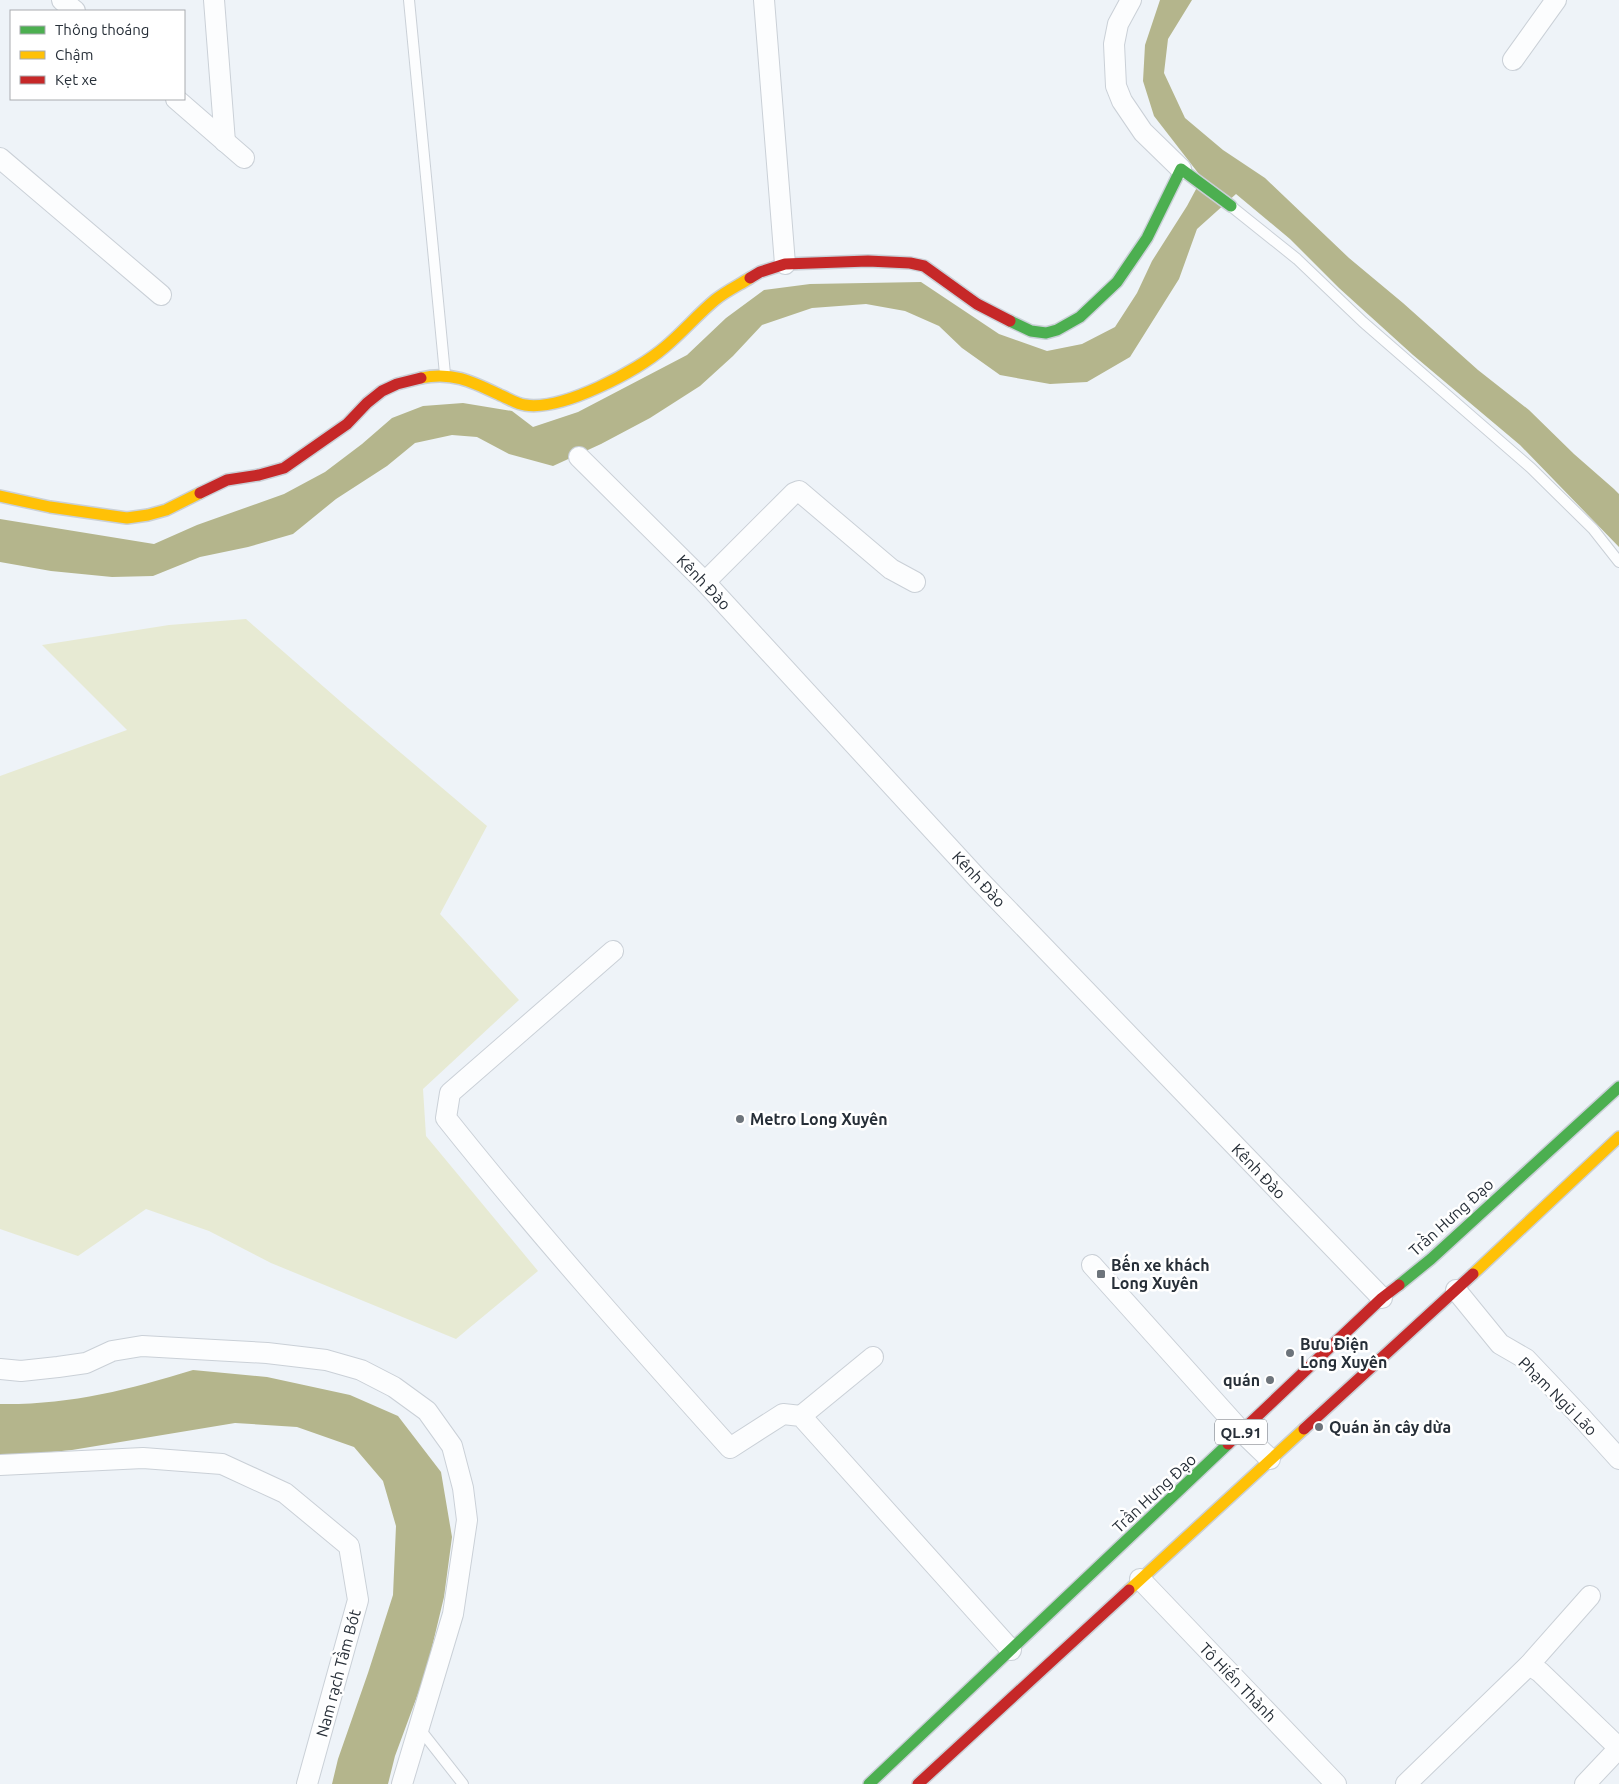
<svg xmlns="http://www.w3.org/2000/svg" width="1619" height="1784" viewBox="0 0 1619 1784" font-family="Ubuntu,sans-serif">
	<rect width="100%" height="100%" fill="#eef3f8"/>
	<polygon fill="#e7ead3" points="246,619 348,708 487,826 440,914 519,1000 423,1089 426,1136 538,1271 456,1339 271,1263 209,1231 146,1209 78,1256 0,1229 0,776 127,730 42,645 169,625"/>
	<g fill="#b4b58c">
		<polygon points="1160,0 1192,0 1168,39 1164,73 1185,118 1223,150 1265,178 1349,258 1403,303 1478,370 1529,410 1574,454 1614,489 1619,494 1619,547 1520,445 1413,355 1339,288 1290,239 1236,194 1197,229 1179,279 1130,357 1087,382 1050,384 1000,375 962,348 939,326 905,311 866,304 812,308 762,325 733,356 700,386 650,418 601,444 553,466 509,454 477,437 452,435 415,443 387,466 336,499 293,534 248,547 200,557 153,576 112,577 51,571 0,562 0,519 154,544 197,525 284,494 325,472 362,444 392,418 423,406 463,403 512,411 533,427 578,412 687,355 726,318 764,290 810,284 921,282 999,334 1047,351 1082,344 1115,327 1137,293 1152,261 1187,206 1202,178 1154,116 1143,81 1145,45"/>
		<path d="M 193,1370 L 267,1377 L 350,1395 L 398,1416 L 441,1472 L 452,1537 L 444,1597 L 426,1672 L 395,1756 L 388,1784 L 332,1784 L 338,1759 L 368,1673 L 393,1595 L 396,1526 L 383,1481 L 354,1447 L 297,1427 L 235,1423 L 72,1450 L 0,1457 L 0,1404 C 69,1405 128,1390 193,1370 Z"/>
	</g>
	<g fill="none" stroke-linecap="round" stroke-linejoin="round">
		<g stroke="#cad0d7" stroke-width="12">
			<g id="lane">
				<polyline points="409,0 445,374"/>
				<polyline points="1232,207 1297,259 1363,322 1531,468 1593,529 1619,562"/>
				<polyline points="419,1728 463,1784"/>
			</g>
		</g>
		<g stroke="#cad0d7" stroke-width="22">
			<g id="street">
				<polyline points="62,0 75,11"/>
				<polyline points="214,0 225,142"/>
				<polyline points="764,0 785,264"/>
				<polyline points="1131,0 1118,24 1114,44 1116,86 1122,101 1143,132 1181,169"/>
				<polyline points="1513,60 1556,0"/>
				<polyline points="176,99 244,158"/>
				<polyline points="0,158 161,295"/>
				<polyline points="579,457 705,582 978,879 1382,1298"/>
				<polyline points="705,582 794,493 799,491 891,569 915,582"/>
				<path d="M 613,951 L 450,1093 L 446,1118 C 536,1231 633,1340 730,1448 L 783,1414 L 801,1416 L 1011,1650"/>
				<polyline points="1092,1265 1242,1432 1270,1459"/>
				<polyline points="1456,1290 1500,1344 1526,1359 1582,1418 1619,1459"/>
				<polyline points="0,1369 21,1371 58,1367 86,1363 112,1351 142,1346 267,1353 326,1360 361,1370 394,1387 427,1411 452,1446 463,1488 467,1520 453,1614 402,1784"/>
				<polyline points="801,1416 873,1357"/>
				<polyline points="0,1465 143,1458 222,1464 285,1493 349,1546 358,1600 307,1784"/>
				<polyline points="1140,1579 1336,1784"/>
				<polyline points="1529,1665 1540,1672 1619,1748"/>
				<polyline points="1406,1784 1529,1665 1590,1596"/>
				<polyline points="1585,1784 1619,1748"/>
			</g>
		</g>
		<g stroke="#cad0d7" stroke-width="14">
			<g id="fast">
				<polyline points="1010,321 1031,331 1046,333 1057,330 1080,317 1117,282 1147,238 1181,169 1231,206"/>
				<polyline points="1399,1285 1431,1259 1619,1087"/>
				<polyline points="869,1784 1228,1444"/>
			</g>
		</g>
		<g stroke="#cad0d7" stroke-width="14">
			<g id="slow">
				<path d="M 421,378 C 452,371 473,382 500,395 C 508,398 516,404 525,405 C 563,411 637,371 665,347 C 683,332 698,314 715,300 C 726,291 739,285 750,278"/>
				<polyline points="0,496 50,507 127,518 148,515 166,510 200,493"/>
				<polyline points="1473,1274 1619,1137"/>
				<polyline points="1129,1590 1304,1429"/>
			</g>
		</g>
		<g stroke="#cad0d7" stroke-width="14">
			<g id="jam">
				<polyline points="750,278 760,272 785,264 868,261 910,263 924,266 977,304 1010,321"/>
				<polyline points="200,493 227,480 259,475 284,468 347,424 367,403 382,391 397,384 421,378"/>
				<polyline points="1304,1429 1473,1274"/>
				<polyline points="1228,1444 1382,1298 1399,1285"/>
				<polyline points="918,1784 1129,1590"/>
			</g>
		</g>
		<use href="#lane" stroke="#fcfdfe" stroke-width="10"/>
		<use href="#street" stroke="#fcfdfe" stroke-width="20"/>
		<use href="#fast" stroke="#4caf50" stroke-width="11"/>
		<use href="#slow" stroke="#ffc107" stroke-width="11"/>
		<use href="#jam" stroke="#c62828" stroke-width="11"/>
	</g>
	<g fill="#6d747b" stroke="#fff" stroke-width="2">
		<circle cx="740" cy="1119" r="5"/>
		<rect x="1096" y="1269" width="10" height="10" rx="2.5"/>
		<circle cx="1290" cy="1353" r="5"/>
		<circle cx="1270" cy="1380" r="5"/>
		<circle cx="1319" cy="1427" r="5"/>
	</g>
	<g text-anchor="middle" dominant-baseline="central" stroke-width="5" stroke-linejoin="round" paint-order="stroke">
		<rect fill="#fff" stroke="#686d74" stroke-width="1" x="1215" y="1419.5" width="52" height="25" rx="4"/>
		<g font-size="15" font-weight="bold" fill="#272f38">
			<text x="1241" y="1432">QL.91</text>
		</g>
		<g font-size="16" fill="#272f38" stroke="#fff">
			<text transform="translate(704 582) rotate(46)">Kênh Đào</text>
			<text transform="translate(979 879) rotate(47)">Kênh Đào</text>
			<text transform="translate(1259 1171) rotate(46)">Kênh Đào</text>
			<text transform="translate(1451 1217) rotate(-42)">Trần Hưng Đạo</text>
			<text transform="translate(1558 1396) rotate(45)">Phạm Ngũ Lão</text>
			<text transform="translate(1154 1493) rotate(-43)">Trần Hưng Đạo</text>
			<text transform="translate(338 1673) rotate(-75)">Nam rạch Tầm Bót</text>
			<text transform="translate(1238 1682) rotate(46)">Tô Hiến Thành</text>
		</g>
		<g font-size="16" font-weight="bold" fill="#272f38" stroke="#fff" text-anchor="start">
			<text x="750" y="1119">Metro Long Xuyên</text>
			<text x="1111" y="1265">Bến xe khách<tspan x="1111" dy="18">Long Xuyên</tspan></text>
			<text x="1300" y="1344">Bưu Điện<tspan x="1300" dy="18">Long Xuyên</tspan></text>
			<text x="1260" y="1380" text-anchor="end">quán</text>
			<text x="1329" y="1427">Quán ăn cây dừa</text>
		</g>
	</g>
	<rect x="10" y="10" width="175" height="90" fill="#ffffff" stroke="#a9acaf"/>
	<rect x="20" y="26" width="25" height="8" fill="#4caf50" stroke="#a9acaf"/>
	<text x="55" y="35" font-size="15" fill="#272f38">Thông thoáng</text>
	<rect x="20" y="51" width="25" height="8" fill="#ffc107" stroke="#a9acaf"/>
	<text x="55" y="60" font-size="15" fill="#272f38">Chậm</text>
	<rect x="20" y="76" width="25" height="8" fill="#c62828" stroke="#a9acaf"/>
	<text x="55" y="85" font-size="15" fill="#272f38">Kẹt xe</text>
</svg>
